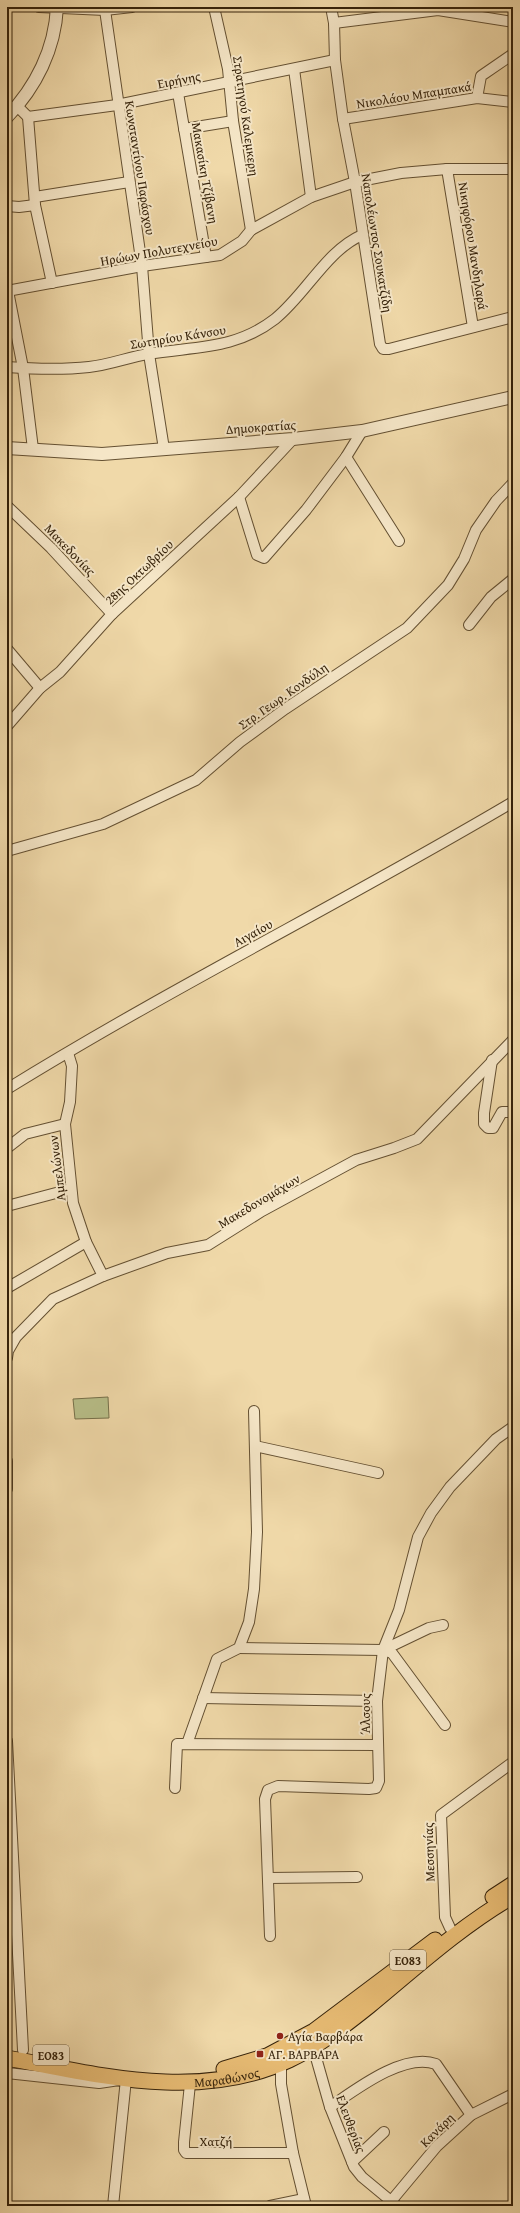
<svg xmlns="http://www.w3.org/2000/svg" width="520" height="2213" viewBox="0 0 520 2213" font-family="'Gentium Book Plus',serif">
	<rect width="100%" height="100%" fill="#f0d9a9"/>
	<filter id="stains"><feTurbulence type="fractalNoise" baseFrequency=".005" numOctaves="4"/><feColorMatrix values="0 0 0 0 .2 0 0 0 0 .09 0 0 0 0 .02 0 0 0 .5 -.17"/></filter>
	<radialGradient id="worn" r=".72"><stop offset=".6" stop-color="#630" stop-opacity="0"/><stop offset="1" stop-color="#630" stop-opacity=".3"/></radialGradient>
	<polygon fill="#b8bf89" stroke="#76704a" points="108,1397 109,1418 75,1419 73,1399"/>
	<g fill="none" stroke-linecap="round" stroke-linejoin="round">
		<g stroke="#645032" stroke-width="12">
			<g id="minor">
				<polyline points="39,7 105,10 132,7"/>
				<polyline points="214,7 228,69 233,121 251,230"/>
				<polyline points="331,7 334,23 335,60 343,119 355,182 380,344 383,349 389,349 513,317"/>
				<polyline points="105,10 142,266 149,354 164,449"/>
				<polyline points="334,23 438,10 513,22"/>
				<polyline points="294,69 311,197"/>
				<polyline points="178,93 206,257"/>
				<polyline points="477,98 481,76 513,54"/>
				<polyline points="17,106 28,117 35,205 52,283"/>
				<polyline points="28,117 117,105 335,60"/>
				<polyline points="343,119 477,98 513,102"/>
				<polyline points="184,129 233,121"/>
				<polyline points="447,169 473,327"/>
				<polyline points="35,197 129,182"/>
				<polyline points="7,206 19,207 35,205"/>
				<polyline points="7,291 142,266 220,255 242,241 251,230 311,197 355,182 401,173 447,169 513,169"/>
				<polyline points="8,291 23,368 33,449"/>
				<path d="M 7,367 C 34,369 62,370 89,367 C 109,365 129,357 148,354 C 196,346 235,350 275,319 C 306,294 326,251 362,235"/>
				<polyline points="346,457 399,541"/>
				<polyline points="239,497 257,555 264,558 306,510 346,457 362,431"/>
				<polyline points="7,506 51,548 112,614"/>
				<polyline points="469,625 491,597 513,579"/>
				<polyline points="7,649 40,688"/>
				<polyline points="7,726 40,688 60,672 112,614 239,497 293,439"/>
				<polyline points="7,851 103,824 196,780 240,742 285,709 407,628 448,585 464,559 476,530 496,501 513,483"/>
				<polyline points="68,1053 72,1066 70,1102 65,1124 73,1203 86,1242 103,1276"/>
				<polyline points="492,1060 484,1113 484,1124 488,1128 493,1128 502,1112 513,1112"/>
				<path d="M 7,1089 C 172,987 346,901 513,802"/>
				<polyline points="7,1148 25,1134 65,1124"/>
				<polyline points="7,1206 71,1189"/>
				<polyline points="7,1288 86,1242"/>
				<polyline points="7,1358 8,1351 16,1337 53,1299 103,1276 167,1253 208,1245 262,1211 356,1160 394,1148 417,1139 513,1040"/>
				<polyline points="255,1446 378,1473"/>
				<polyline points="7,1461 7,1489"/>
				<polyline points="239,1648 383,1650 392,1653 445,1725"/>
				<polyline points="383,1650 429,1628 443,1625"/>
				<polyline points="203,1698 377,1701"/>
				<polyline points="7,1741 23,2050"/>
				<polyline points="187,1744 217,1659 239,1648 249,1622 254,1589 257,1532 254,1411"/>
				<polyline points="175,1788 177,1744 378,1745"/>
				<polyline points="269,1878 357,1877"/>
				<polyline points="450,1928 445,1917 441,1815 513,1762"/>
				<polyline points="270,1936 265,1799 268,1790 278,1786 369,1789 376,1788 379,1781 377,1701 383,1650 399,1610 418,1537 431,1513 450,1487 496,1439 513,1427"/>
				<polyline points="310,2044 313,2047 330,2107 354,2167 362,2177 397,2206"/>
				<polyline points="281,2063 281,2084 293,2153 306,2206"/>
				<polyline points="7,2073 99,2083 126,2079 113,2206"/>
				<polyline points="190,2084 184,2142 184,2150 186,2153 293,2153"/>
				<path d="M 330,2107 C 355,2090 404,2052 436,2064 L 471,2115"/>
				<polyline points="352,2162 384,2132"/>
				<polyline points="392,2200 437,2146 471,2115 513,2094"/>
				<polyline points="270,2206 304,2199"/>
			</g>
		</g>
		<g stroke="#645032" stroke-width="14">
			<g id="tertiary">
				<path d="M 7,117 C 36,87 55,49 57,7"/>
				<polyline points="7,448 102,454 293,439 362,431 513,397"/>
			</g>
		</g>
		<g stroke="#35220a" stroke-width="17">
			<g id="primary">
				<polyline points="493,1897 513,1884"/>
				<path id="s1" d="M 7,2058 C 100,2075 198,2102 289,2060 C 318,2046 344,2026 369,2006 C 415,1968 461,1926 513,1896"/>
				<polyline points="224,2069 267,2056 314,2031 435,1940"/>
			</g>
		</g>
		<use href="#minor" stroke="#f5e6c7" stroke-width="10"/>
		<use href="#tertiary" stroke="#f5e6c7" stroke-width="12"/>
		<use href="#primary" stroke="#e8bc74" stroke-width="15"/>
	</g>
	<g fill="#8f2418" stroke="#f5e6c7" stroke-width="1.5">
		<circle cx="280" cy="2036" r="4"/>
		<rect x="256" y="2050" width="8" height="8" rx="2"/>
	</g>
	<g text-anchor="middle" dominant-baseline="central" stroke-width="4" stroke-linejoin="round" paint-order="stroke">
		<g fill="#f5e6c7" stroke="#6f5d43" stroke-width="1">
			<rect x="390" y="1950" width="36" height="20" rx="3"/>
			<rect x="33" y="2045" width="36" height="20" rx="3"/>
		</g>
		<g font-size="12" font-weight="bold" fill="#35220a">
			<text x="408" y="1960">ΕΟ83</text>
			<text x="51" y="2055">ΕΟ83</text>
		</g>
		<g font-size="13" fill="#35220a" stroke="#f5e6c7">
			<text transform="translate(179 80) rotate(-11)">Ειρήνης</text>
			<text transform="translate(414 95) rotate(-9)">Νικολάου Μπαμπακά</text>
			<text transform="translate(246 116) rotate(82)">Στρατηγού Καλεμκερη</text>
			<text transform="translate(140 168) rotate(81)">Κωνσταντίνου Παράσχου</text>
			<text transform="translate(205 173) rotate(80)">Μακασίκη Τζίβανη</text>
			<text transform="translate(377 243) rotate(81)">Ναπολέωντος Σουκατζίδη</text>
			<text transform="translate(473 246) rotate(81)">Νικηφόρου Μανδηλαρά</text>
			<text transform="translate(159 251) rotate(-10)">Ηρώων Πολυτεχνείου</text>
			<text transform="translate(178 337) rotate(-9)">Σωτηρίου Κάνσου</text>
			<text transform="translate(261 427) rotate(-4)">Δημοκρατίας</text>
			<text transform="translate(70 550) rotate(46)">Μακεδονίας</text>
			<text transform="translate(139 572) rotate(-43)">28ης Οκτωβρίου</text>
			<text transform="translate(283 696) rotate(-35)">Στρ. Γεωρ. Κονδύλη</text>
			<text transform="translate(253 933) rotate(-29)">Αιγαίου</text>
			<text transform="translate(57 1168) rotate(-97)">Αμπελώνων</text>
			<text transform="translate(259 1201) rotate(-31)">Μακεδονομάχων</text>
			<text transform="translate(365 1714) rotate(-90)">Άλσους</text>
			<text transform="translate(429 1852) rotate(-92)">Μεσσηνίας</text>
			<text stroke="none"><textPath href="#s1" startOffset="222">Μαραθώνος</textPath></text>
			<text transform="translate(351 2124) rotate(69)">Ελευθερίας</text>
			<text transform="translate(437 2130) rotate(-45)">Κανάρη</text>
			<text x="216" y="2141">Χατζή</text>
		</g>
		<g font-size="13" fill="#35220a" stroke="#f5e6c7" text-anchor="start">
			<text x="288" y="2036">Αγία Βαρβάρα</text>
			<text x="268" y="2054">ΑΓ. ΒΑΡΒΑΡΑ</text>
		</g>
	</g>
	<rect width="520" height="2213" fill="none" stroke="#f0d9a9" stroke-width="24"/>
	<rect x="8" y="8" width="504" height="2197" fill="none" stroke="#35220a" stroke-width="2"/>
	<rect x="12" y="12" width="496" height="2189" fill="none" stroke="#35220a"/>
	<rect width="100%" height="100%" filter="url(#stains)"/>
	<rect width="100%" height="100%" fill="url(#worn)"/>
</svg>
